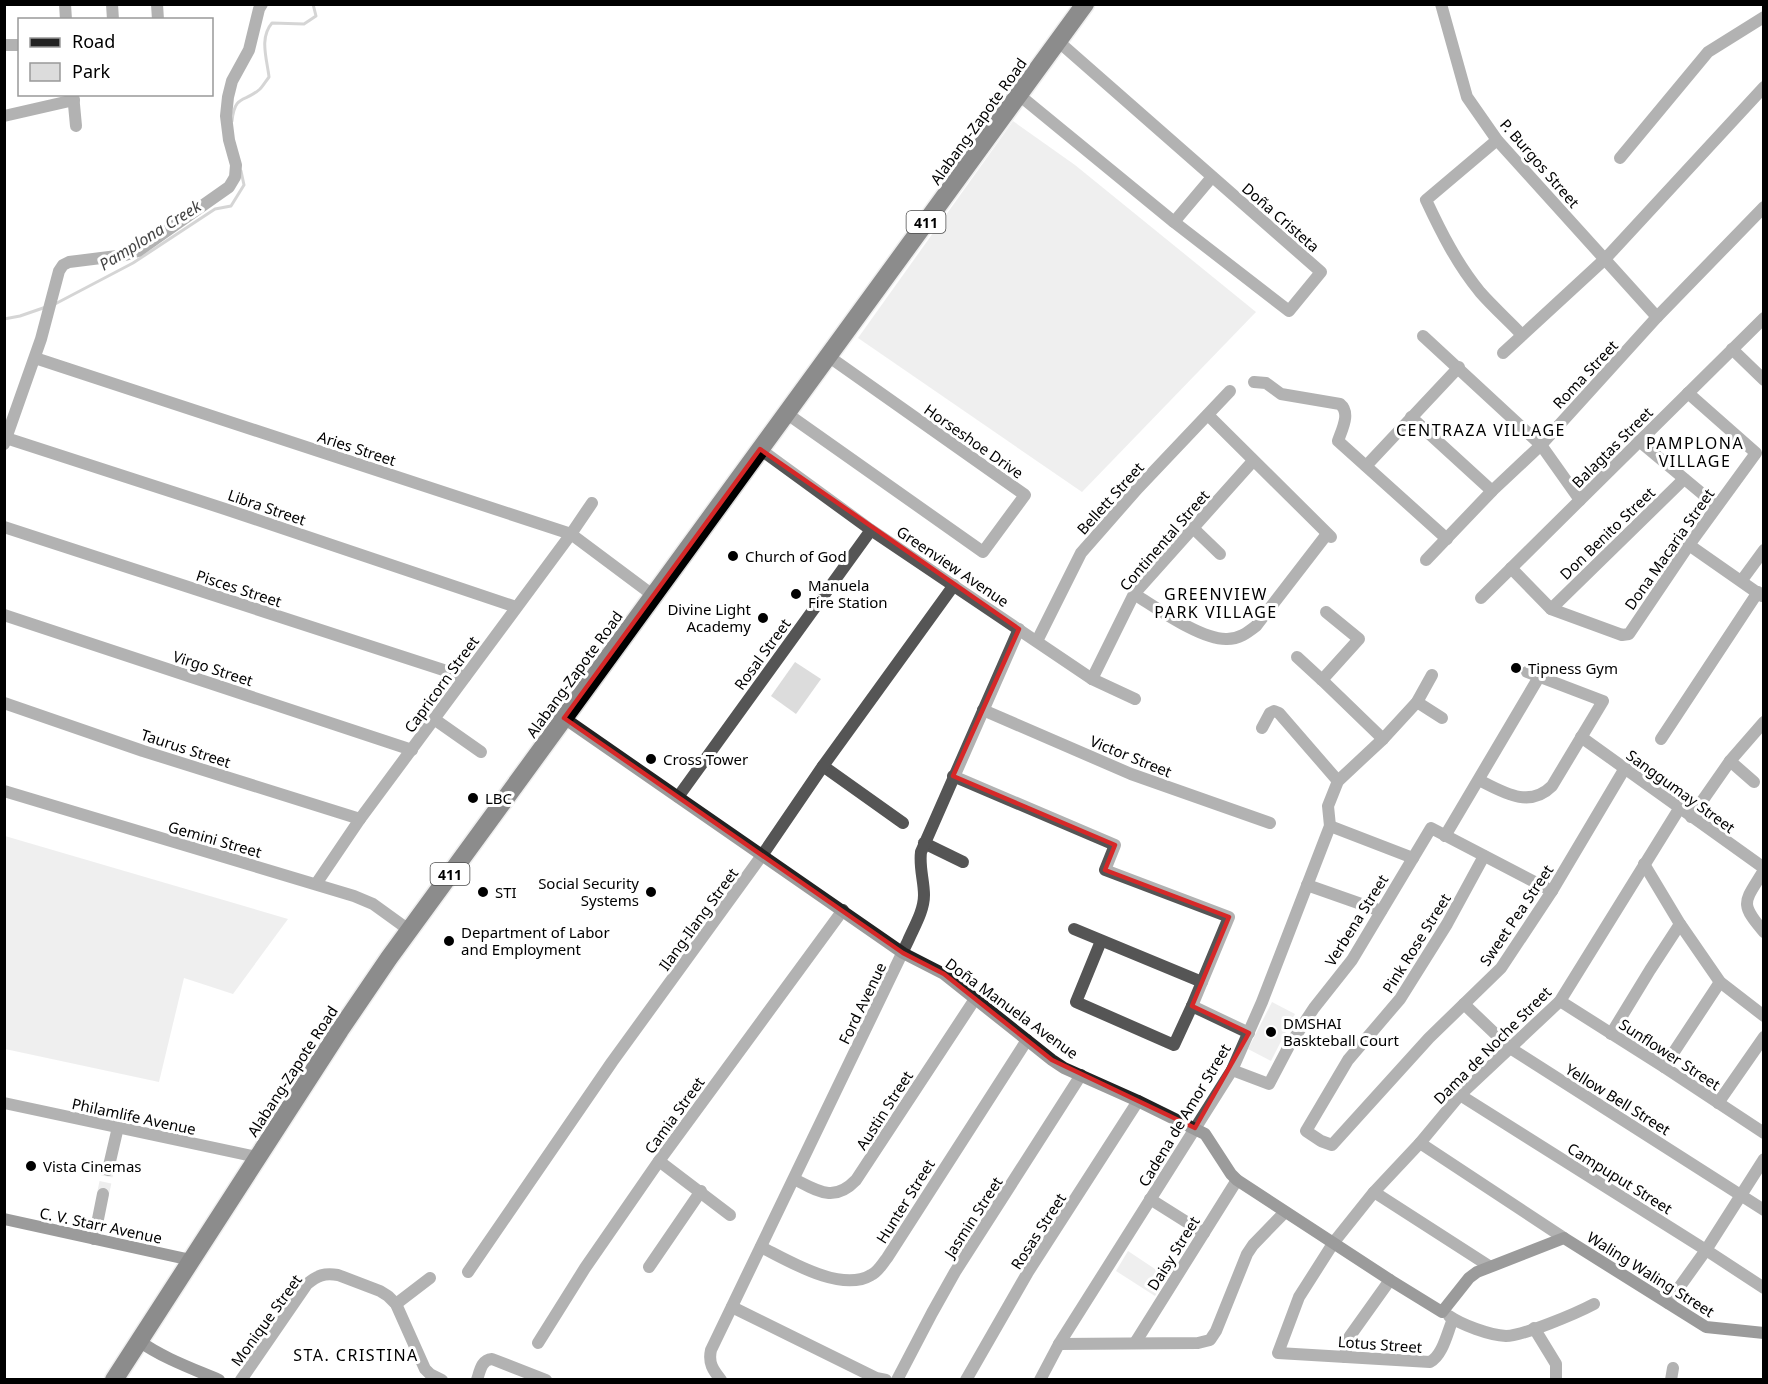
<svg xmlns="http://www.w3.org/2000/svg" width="1768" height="1384" viewBox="0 0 1768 1384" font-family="'Noto Sans',sans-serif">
	<rect width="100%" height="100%" fill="#fff"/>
	<g fill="#dcdcdc">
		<polygon points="1013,121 1075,165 1256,312 1082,492 858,338"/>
		<polygon points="795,662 821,679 796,714 771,696"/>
		<polygon points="4,836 5,836 288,919 233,994 184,978 159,1082 5,1049"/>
		<polygon points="1272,1002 1295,1014 1271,1061 1248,1049"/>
		<polygon points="1128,1251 1167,1277 1155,1296 1116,1271"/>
	</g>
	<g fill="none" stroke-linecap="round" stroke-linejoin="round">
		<g stroke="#a3a3a3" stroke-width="3">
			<path d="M 232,121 C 235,93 245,103 260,89 C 263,86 266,81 269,77 C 267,59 259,38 272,23 L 304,24 L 316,16 L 313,4"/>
			<polyline points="55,304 133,263 215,209 231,206 244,185 241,171"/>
			<polyline points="4,319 20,316 46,307"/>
		</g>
		<polyline stroke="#d9d9d9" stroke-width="12" stroke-dasharray="12 6" stroke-linecap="butt" points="103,1194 108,1170"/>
		<g stroke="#dbdbdb" stroke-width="21">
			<polyline id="highway" points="114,1380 340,1030 389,958 1085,4"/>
		</g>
		<g stroke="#555" stroke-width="12">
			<polyline points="65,4 66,20"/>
			<polyline points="112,4 113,20"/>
			<polyline points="157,4 158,20"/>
			<polyline points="1441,4 1467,97 1497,140 1657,317"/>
			<polyline points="4,45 20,45"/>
			<polyline points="73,94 76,126"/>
			<polyline points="1019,95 1174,222 1289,311 1321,272 1059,42"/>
			<polyline points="4,116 74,100"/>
			<path d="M 1497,140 L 1426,200 C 1441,232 1457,264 1480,292 C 1493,307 1509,321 1522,335"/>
			<polyline points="1620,158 1708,52 1764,17"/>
			<polyline points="1174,222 1212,177"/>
			<polyline points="1423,336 1541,445 1580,500"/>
			<polyline points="1732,349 1764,380"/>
			<polyline points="1503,353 1605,259 1764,87"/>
			<polyline points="35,358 571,534 654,596"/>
			<path d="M 1254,382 L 1266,383 L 1281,394 L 1340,404 C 1351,413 1342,429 1338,441 L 1447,539"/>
			<polyline points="786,413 983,552 1025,495 828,356"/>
			<polyline points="1208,415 1331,537"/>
			<polyline points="1411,417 1492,491"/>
			<polyline points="6,438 225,509 516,607"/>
			<polyline points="1639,441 1717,506"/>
			<polyline points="4,444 41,339 59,271 63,265 69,262 125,255 138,251 229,187 235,177 236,165 229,140 226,116 228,97 232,81 249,50 259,9 262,4"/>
			<polyline points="760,449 871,530 1092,679 1135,699"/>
			<polyline points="1366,466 1459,367"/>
			<polyline points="4,527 465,677"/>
			<polyline points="1193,528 1220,554"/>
			<polyline points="1689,545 1762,596"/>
			<polyline points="1426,560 1492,491 1541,445 1657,317 1764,207"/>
			<polyline points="1511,568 1551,609 1622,635 1629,634 1689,545 1756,453 1688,393"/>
			<polyline points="1742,580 1764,550"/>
			<path d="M 1134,594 C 1157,608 1201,640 1227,639 C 1239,639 1247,633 1256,626 L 1327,534"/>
			<polyline points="1481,598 1764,318"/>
			<polyline points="1551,609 1684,479"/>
			<polyline points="4,615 412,750"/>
			<polyline points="1037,641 1081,553 1138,488 1230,391"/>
			<polyline points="1297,657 1322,680 1383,739"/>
			<polyline points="1092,679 1134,594 1253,461"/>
			<polyline points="1322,680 1359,639 1326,612"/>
			<polyline points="1417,702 1442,718"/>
			<polyline points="4,703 143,751 360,819"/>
			<polyline points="983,710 1131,774 1270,823"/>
			<polyline points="434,719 481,752"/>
			<polyline points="1262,728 1270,713 1274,711 1279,713 1338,781"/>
			<polyline points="1581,737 1764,868"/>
			<polyline points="1661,739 1758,592"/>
			<polyline points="1730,761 1754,782"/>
			<polyline points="823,766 903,823"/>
			<polyline points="953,776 1115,845 1105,870 1229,917 1192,1006 1174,1045 1076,1002 1101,941"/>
			<path d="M 1479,780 C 1503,792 1529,809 1552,786 L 1603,701 L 1527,672"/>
			<polyline points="4,791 354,896 373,904 409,930"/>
			<polyline points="678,797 871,530"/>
			<polyline points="1691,817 1730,761 1764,722"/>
			<polyline points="1330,826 1413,858"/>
			<polyline points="1445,836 1539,677"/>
			<polyline points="924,843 963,862"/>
			<polyline points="1484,856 1447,924 1400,999 1348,1060 1306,1131 1321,1141 1332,1145 1429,1038 1501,968 1552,891 1625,768"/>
			<polyline points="1644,864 1680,924 1720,982 1764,1016"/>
			<path d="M 1764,870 C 1745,902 1738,902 1764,932"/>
			<polyline points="316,884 360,819 571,534 592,503"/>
			<polyline points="1307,885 1381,911"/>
			<polyline points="1074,929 1202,982"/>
			<polyline points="1560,1001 1664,1067 1764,1133"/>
			<polyline points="1464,1004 1510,1048 1764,1210"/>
			<polyline points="1192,1006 1249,1033"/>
			<polyline points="1611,1034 1650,970 1680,924"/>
			<polyline points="1664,1067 1720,982"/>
			<polyline points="1232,1070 1269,1084 1289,1046 1314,1008 1352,960 1431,828 1552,891"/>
			<polyline points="1460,1095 1706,1250 1764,1288"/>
			<polyline points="4,1103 257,1157"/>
			<polyline points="1718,1103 1764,1037"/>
			<polyline points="1420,1143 1564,1238"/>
			<polyline points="659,1161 730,1215"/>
			<polyline points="108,1170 118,1127"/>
			<path d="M 794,1179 C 818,1191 834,1203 856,1180 L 975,999"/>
			<polyline points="1374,1192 1489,1266"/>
			<polyline points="1150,1199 1204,1233"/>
			<polyline points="94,1239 103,1194"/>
			<path d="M 761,1247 C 789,1261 841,1293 871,1275 C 878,1272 882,1264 887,1258 L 1027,1040"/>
			<polyline points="649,1267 701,1191"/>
			<polyline points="468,1272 612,1062 763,854 823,766 954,585"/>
			<polyline points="1668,1303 1706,1250 1764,1159"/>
			<polyline points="396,1304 430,1278"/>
			<polyline points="732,1307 876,1378 886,1380"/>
			<path d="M 1449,1316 C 1462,1325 1489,1335 1506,1336 C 1523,1336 1577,1313 1594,1304"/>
			<path d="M 1453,1319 C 1447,1333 1443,1355 1430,1362 L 1278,1353 L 1299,1297 L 1334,1242 L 1374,1192 L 1420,1143 L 1460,1095 L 1560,1001 L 1679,809"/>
			<polyline points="1534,1328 1556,1364 1556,1380"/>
			<polyline points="538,1343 585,1268 659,1161 843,910"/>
			<polyline points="1135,1343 1237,1180"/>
			<polyline points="1059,1344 1198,1343 1210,1340 1216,1331 1247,1254 1253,1245 1285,1212"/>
			<polyline points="1345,1357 1347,1342 1350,1336 1390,1280"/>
			<path d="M 241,1380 L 307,1284 C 318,1275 324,1273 338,1275 L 380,1291 L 388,1296 L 396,1304 L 425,1369 L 430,1374 L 442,1380"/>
			<path d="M 477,1380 C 480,1371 481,1360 492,1359 L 546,1380"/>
			<path d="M 721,1380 C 713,1370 708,1363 711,1350 L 908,941 C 914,927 924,911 924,895 C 924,881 919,867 921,852 L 1019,629"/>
			<polyline points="897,1380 932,1313 955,1272 1081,1075"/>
			<polyline points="966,1380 1028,1272 1138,1101"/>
			<polyline points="1040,1380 1059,1344 1232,1070 1262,1002 1330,826 1328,806 1338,781 1383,739 1417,702 1432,675"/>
			<polyline points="1671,1380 1673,1368"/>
		</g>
		<g stroke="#222" stroke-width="12">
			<polyline points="564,718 903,953 944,974 1052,1060 1064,1068 1138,1101 1205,1134 1231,1174 1237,1180 1390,1280 1442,1312 1469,1278 1477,1272 1564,1238 1706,1327 1764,1333"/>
			<polyline points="4,1219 191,1260"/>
			<path d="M 139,1341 C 163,1358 191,1368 219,1380"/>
		</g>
		<use href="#highway" stroke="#000" stroke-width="18"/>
	</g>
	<path d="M0 0H1768V1384H0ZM 760,449 L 1019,629 L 953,776 L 1115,845 L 1105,870 L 1229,917 L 1192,1006 L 1249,1033 L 1195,1128 L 1052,1060 L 944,974 L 903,953 L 564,718 Z" fill="#fff" fill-opacity=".55" fill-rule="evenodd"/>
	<path fill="none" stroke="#d62828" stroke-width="4.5" stroke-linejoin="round" d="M 760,449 L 1019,629 L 953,776 L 1115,845 L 1105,870 L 1229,917 L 1192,1006 L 1249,1033 L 1195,1128 L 1052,1060 L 944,974 L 903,953 L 564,718 Z"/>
	<g fill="#000" stroke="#fff" stroke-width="2">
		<circle cx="733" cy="556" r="6"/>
		<circle cx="796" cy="594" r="6"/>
		<circle cx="763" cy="618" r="6"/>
		<circle cx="1516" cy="668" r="6"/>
		<circle cx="651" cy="759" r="6"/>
		<circle cx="473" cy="798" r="6"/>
		<circle cx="483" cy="892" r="6"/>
		<circle cx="651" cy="892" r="6"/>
		<circle cx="449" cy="941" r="6"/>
		<circle cx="1271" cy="1032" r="6"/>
		<circle cx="31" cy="1166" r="6"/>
	</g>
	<g text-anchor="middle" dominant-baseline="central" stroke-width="6" stroke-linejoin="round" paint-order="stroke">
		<g fill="#fff" stroke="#4c4c4c" stroke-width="1.5">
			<rect x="906.5" y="211" width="39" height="22" rx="4.5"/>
			<rect x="430.5" y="863" width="39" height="22" rx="4.5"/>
		</g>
		<g font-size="14" font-weight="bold" fill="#000">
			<text x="926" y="222">411</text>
			<text x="450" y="874">411</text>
		</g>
		<g font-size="15" fill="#000" stroke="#fff">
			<text transform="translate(978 121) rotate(-54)">Alabang-Zapote Road</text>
			<text transform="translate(1540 163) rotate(49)">P. Burgos Street</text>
			<text transform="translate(1281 217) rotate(41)">Doña Cristeta</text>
			<text transform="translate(1585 374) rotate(-47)">Roma Street</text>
			<text transform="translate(974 441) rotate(35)">Horseshoe Drive</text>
			<text transform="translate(1612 447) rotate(-45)">Balagtas Street</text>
			<text transform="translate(357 448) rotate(18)">Aries Street</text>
			<text transform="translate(1110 498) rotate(-48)">Bellett Street</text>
			<text transform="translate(267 507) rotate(19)">Libra Street</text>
			<text transform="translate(1607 533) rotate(-44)">Don Benito Street</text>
			<text transform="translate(1164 540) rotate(-49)">Continental Street</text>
			<text transform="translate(1669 549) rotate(-55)">Dona Macaria Street</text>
			<text transform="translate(953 566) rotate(34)">Greenview Avenue</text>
			<text transform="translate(239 588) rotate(18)">Pisces Street</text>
			<text transform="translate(762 654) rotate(-54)">Rosal Street</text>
			<text transform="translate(213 668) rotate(18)">Virgo Street</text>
			<text transform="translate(574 674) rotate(-54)">Alabang-Zapote Road</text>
			<text transform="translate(441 684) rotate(-54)">Capricorn Street</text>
			<text transform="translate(186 748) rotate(18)">Taurus Street</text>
			<text transform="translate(1131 756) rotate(22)">Victor Street</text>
			<text transform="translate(1681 791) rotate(36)">Sanggumay Street</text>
			<text transform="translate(215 839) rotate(16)">Gemini Street</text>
			<text transform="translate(1516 915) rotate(-56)">Sweet Pea Street</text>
			<text transform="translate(698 919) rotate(-54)">Ilang-Ilang Street</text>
			<text transform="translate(1356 920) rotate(-58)">Verbena Street</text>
			<text transform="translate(1416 943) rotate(-58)">Pink Rose Street</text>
			<text transform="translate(862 1003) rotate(-64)">Ford Avenue</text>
			<text transform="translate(1012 1008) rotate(36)">Doña Manuela Avenue</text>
			<text transform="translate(1492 1045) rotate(-45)">Dama de Noche Street</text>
			<text transform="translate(1670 1054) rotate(33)">Sunflower Street</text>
			<text transform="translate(292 1071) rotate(-57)">Alabang-Zapote Road</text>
			<text transform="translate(1618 1099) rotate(32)">Yellow Bell Street</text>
			<text transform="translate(884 1110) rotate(-57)">Austin Street</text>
			<text transform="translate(674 1115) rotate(-54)">Camia Street</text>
			<text transform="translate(1184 1115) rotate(-59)">Cadena de Amor Street</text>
			<text transform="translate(134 1116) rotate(12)">Philamlife Avenue</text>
			<text transform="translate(1620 1178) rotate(32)">Campuput Street</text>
			<text transform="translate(905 1201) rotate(-58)">Hunter Street</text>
			<text transform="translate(973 1217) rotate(-57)">Jasmin Street</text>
			<text transform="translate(101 1225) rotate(12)">C. V. Starr Avenue</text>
			<text transform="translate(1038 1231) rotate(-57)">Rosas Street</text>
			<text transform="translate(1173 1253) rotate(-58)">Daisy Street</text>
			<text transform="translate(1651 1274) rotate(32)">Waling Waling Street</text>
			<text transform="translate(266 1320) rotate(-54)">Monique Street</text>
			<text transform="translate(1380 1344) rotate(4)">Lotus Street</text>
		</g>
		<g font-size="15" fill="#000" stroke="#fff" text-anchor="start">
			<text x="745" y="556">Church of God</text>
			<text x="808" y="585">Manuela<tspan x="808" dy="17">Fire Station</tspan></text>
			<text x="751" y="609" text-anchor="end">Divine Light<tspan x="751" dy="17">Academy</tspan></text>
			<text x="1528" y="668">Tipness Gym</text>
			<text x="663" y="759">Cross Tower</text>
			<text x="485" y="798">LBC</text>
			<text x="639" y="883" text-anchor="end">Social Security<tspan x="639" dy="17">Systems</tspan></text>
			<text x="495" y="892">STI</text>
			<text x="461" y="932">Department of Labor<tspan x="461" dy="17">and Employment</tspan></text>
			<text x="1283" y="1023">DMSHAI<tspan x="1283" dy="17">Baskteball Court</tspan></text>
			<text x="43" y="1166">Vista Cinemas</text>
		</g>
		<g font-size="16" font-style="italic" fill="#444" stroke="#fff">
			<text transform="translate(150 235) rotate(-32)">Pamplona Creek</text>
		</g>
		<g font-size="16" letter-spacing="1.5" fill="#000" stroke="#fff">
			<text x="1481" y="430">CENTRAZA VILLAGE</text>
			<text x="1695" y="443">PAMPLONA<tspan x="1695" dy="18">VILLAGE</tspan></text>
			<text x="1216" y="594">GREENVIEW<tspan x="1216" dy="18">PARK VILLAGE</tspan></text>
			<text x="356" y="1355">STA. CRISTINA</text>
		</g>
	</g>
	<rect width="1768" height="1384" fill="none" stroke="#000000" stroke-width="12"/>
	<rect x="18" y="18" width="195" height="78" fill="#ffffff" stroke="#999999" stroke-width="1.5"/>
	<rect x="30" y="38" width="30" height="9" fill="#222222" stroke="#999999" stroke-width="1.5"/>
	<text x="72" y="48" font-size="18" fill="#000000">Road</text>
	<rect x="30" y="63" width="30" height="18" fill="#dcdcdc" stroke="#999999" stroke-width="1.5"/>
	<text x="72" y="78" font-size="18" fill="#000000">Park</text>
</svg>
